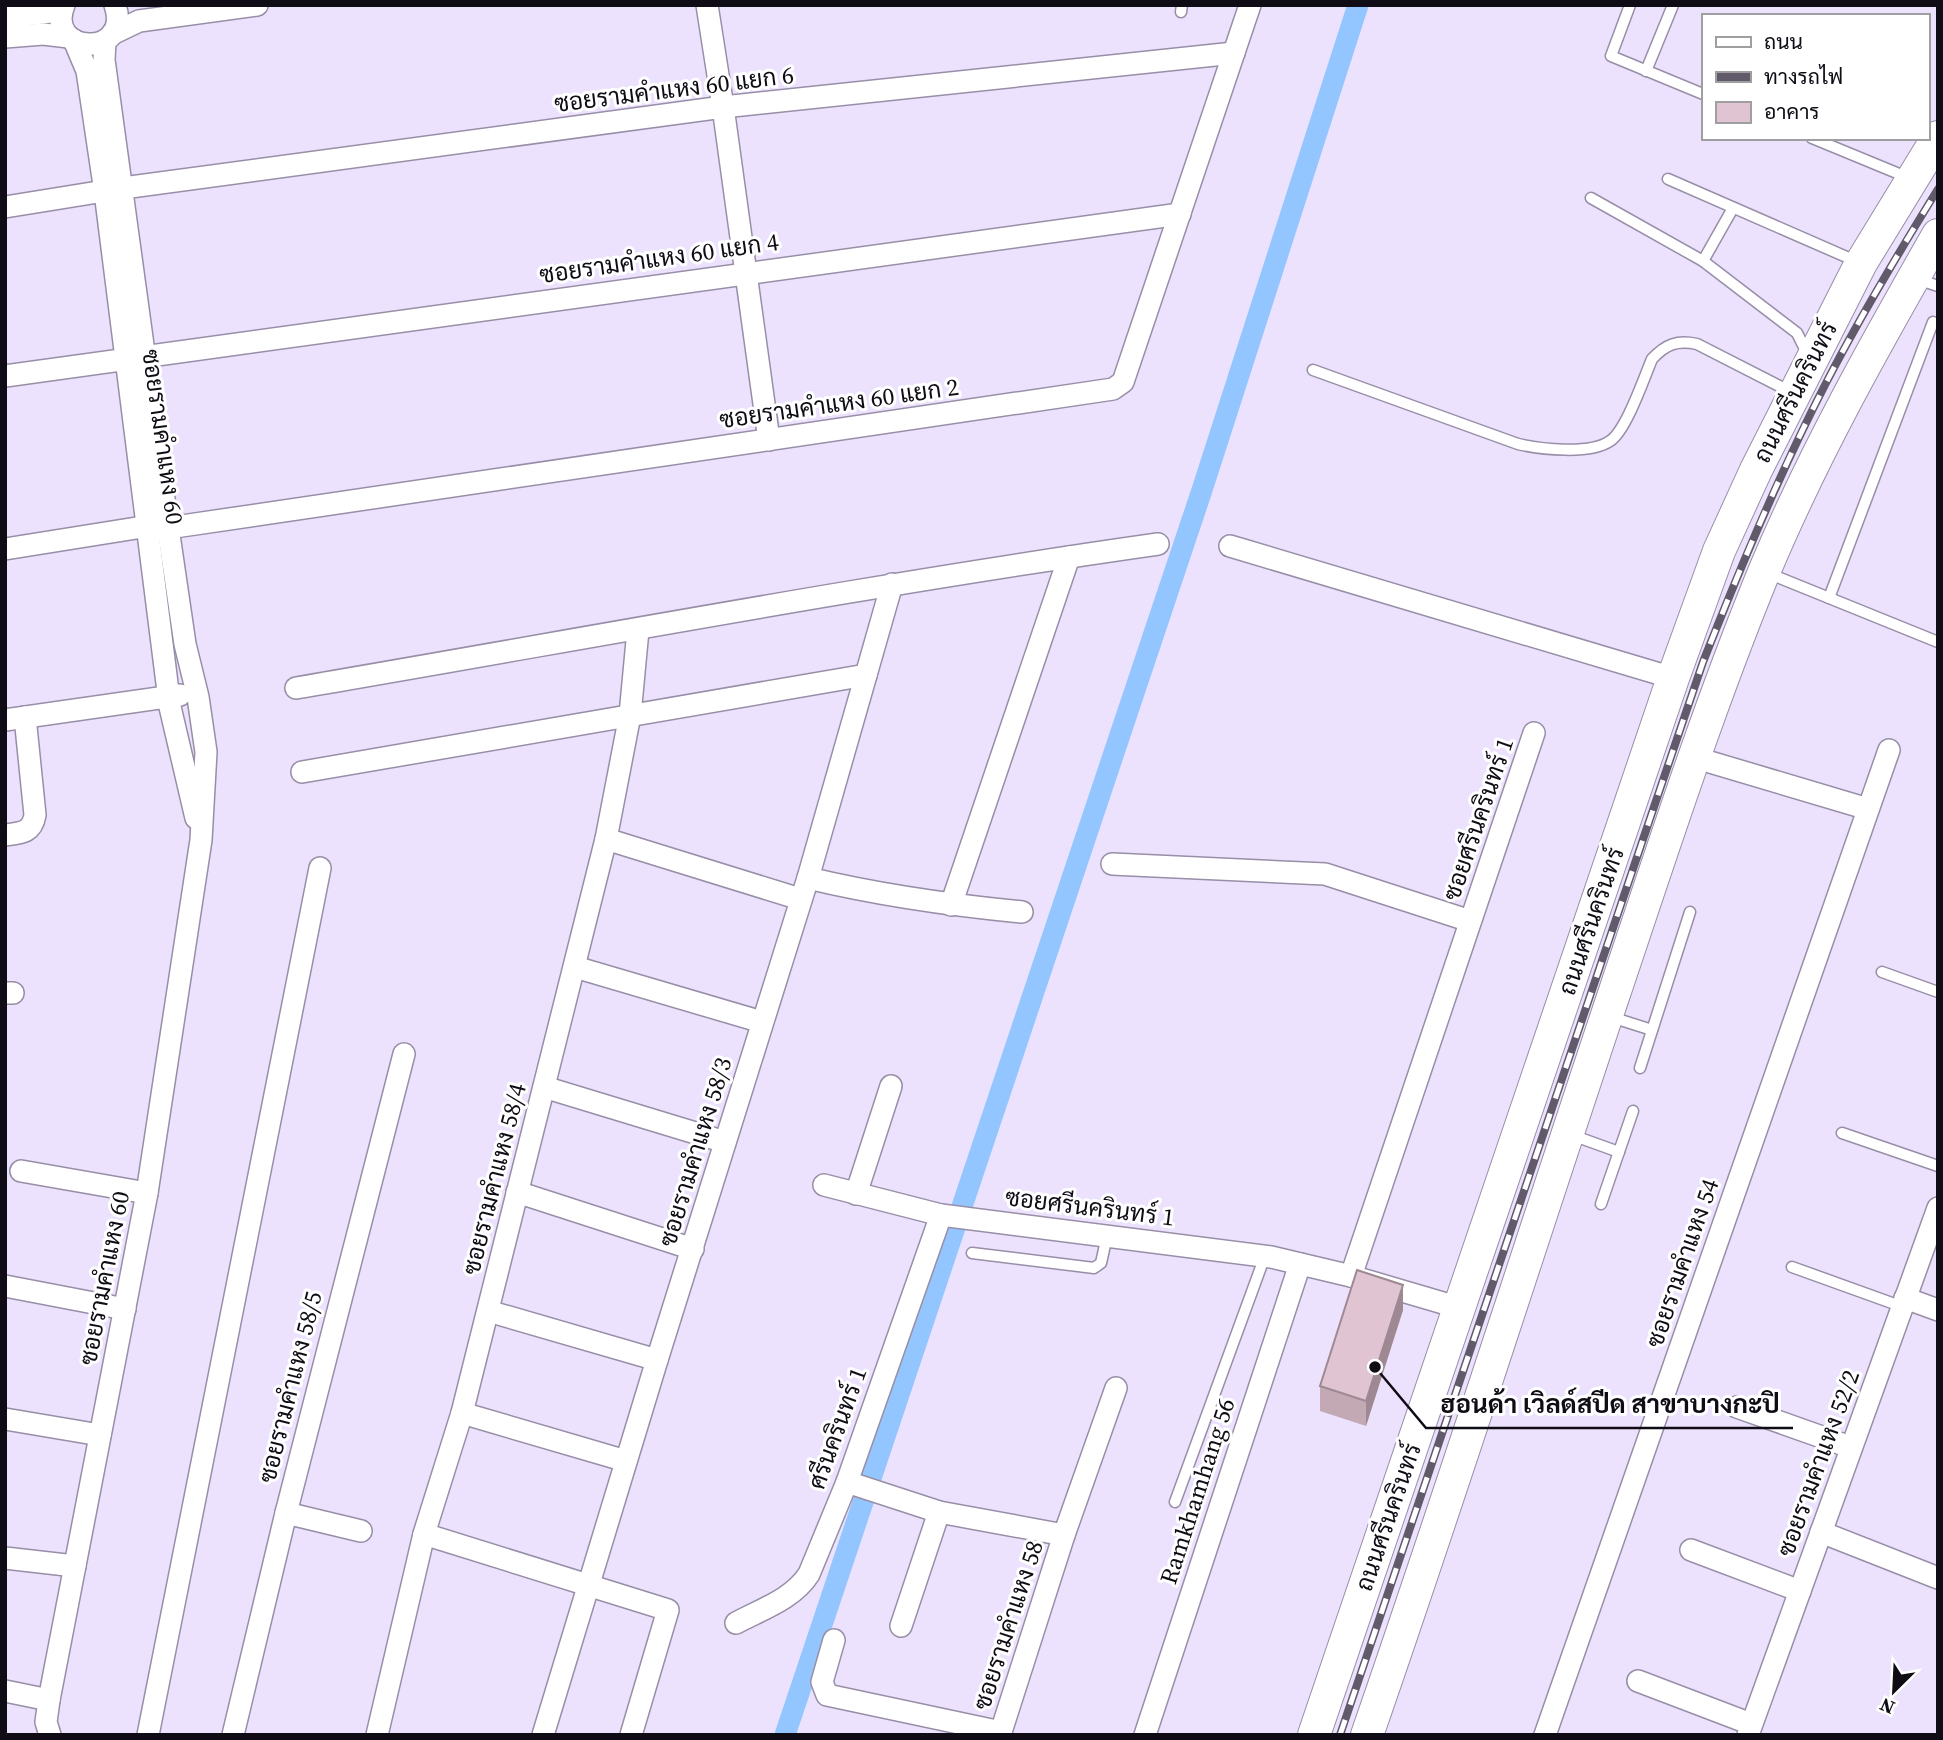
<svg xmlns="http://www.w3.org/2000/svg" width="1943" height="1740" viewBox="0 0 1943 1740" font-family="'Source Serif 4',Sarabun,serif">
	<rect width="100%" height="100%" fill="#ece2fd"/>
	<g fill="none" stroke-linecap="round" stroke-linejoin="round">
		<polyline stroke="#93c5ff" stroke-width="21" points="785,1735 1202,490 1358,5"/>
		<g stroke="#988ea7" stroke-width="13">
			<g id="service">
				<polyline points="1630,5 1611,56 1703,94"/>
				<polyline points="1181,12 1182,5"/>
				<polyline points="1646,71 1673,5"/>
				<polyline points="1812,138 1909,178"/>
				<polyline points="1668,179 1858,262"/>
				<polyline points="1591,198 1703,261 1797,333 1809,357"/>
				<polyline points="1703,261 1733,208"/>
				<polyline points="1917,279 1938,286"/>
				<path d="M 1313,370 L 1518,444 C 1540,449 1590,455 1610,441 C 1626,431 1644,378 1652,359 C 1666,344 1677,340 1697,344 L 1793,393"/>
				<polyline points="1765,572 1938,642"/>
				<polyline points="1829,598 1933,322"/>
				<polyline points="1882,972 1938,992"/>
				<polyline points="1608,1016 1652,1030"/>
				<polyline points="1640,1068 1690,912"/>
				<polyline points="1842,1133 1938,1166"/>
				<polyline points="1569,1134 1619,1152"/>
				<polyline points="1601,1204 1633,1111"/>
				<polyline points="972,1253 1094,1268 1101,1263 1107,1236"/>
				<polyline points="1792,1267 1903,1307"/>
				<polyline points="1175,1502 1265,1256"/>
			</g>
		</g>
		<g stroke="#988ea7" stroke-width="24">
			<g id="minor">
				<path d="M 64,5 C 44,55 133,59 115,5"/>
				<polyline points="707,5 723,107 769,440"/>
				<polyline points="5,17 51,12 61,5"/>
				<polyline points="112,34 139,21 257,5"/>
				<polyline points="5,37 43,34 69,37"/>
				<polyline points="74,40 87,71 105,192 170,707 196,818"/>
				<polyline points="5,207 123,188 723,107 1234,53"/>
				<polyline points="5,376 1180,214"/>
				<polyline points="1230,546 1673,678"/>
				<polyline points="5,549 149,526 168,528 1113,389 1123,382 1250,5"/>
				<path d="M 296,688 C 583,639 869,585 1158,544"/>
				<polyline points="5,720 180,695"/>
				<polyline points="1693,757 1868,809"/>
				<polyline points="302,772 866,675"/>
				<path d="M 5,835 C 21,833 32,833 35,815 L 25,717"/>
				<polyline points="606,839 800,899"/>
				<polyline points="1112,864 1325,874 1470,921"/>
				<path d="M 808,878 C 879,895 949,905 1022,912"/>
				<polyline points="951,905 1069,557"/>
				<polyline points="575,967 762,1022"/>
				<polyline points="5,993 13,993"/>
				<polyline points="544,1087 725,1142"/>
				<polyline points="21,1171 147,1193"/>
				<polyline points="824,1185 941,1215 1271,1257 1351,1276 1460,1308"/>
				<polyline points="517,1192 693,1249"/>
				<polyline points="856,1194 891,1086"/>
				<polyline points="1351,1276 1534,733"/>
				<polyline points="5,1286 125,1309"/>
				<polyline points="1905,1298 1938,1310"/>
				<polyline points="488,1311 657,1360"/>
				<polyline points="1737,1407 1850,1447"/>
				<polyline points="462,1413 626,1461"/>
				<polyline points="5,1419 100,1435"/>
				<polyline points="847,1482 939,1512 1064,1535"/>
				<polyline points="286,1513 361,1531"/>
				<polyline points="1821,1532 1938,1578"/>
				<polyline points="424,1534 668,1610 631,1735"/>
				<polyline points="1691,1550 1800,1591"/>
				<polyline points="5,1558 75,1566"/>
				<path d="M 736,1623 C 762,1609 793,1599 809,1574 L 847,1482 L 941,1215"/>
				<polyline points="901,1626 939,1512"/>
				<polyline points="834,1640 822,1682 827,1695 1001,1732"/>
				<polyline points="1638,1681 1751,1724"/>
				<polyline points="5,1691 49,1700"/>
				<polyline points="50,1735 46,1722 49,1700 147,1193 201,840 206,752 198,697 185,644 168,528 104,60 105,41"/>
				<polyline points="148,1735 320,868"/>
				<polyline points="233,1735 286,1513 404,1054"/>
				<polyline points="377,1735 424,1534 462,1413 606,839 630,715 638,630"/>
				<polyline points="543,1735 657,1360 808,878 892,584"/>
				<polyline points="1000,1735 1064,1535 1116,1388"/>
				<polyline points="1145,1735 1300,1264"/>
				<polyline points="1545,1735 1889,750"/>
				<polyline points="1748,1735 1938,1208"/>
			</g>
		</g>
		<g stroke="#988ea7" stroke-width="34">
			<g id="primary">
				<polyline points="1314,1735 1673,678 1719,551 1756,470 1861,263 1938,137"/>
				<path d="M 1367,1735 C 1453,1488 1532,1239 1615,991 C 1662,851 1708,709 1764,572 C 1813,455 1875,345 1938,235"/>
			</g>
		</g>
		<use href="#service" stroke="#fff" stroke-width="10"/>
		<use href="#minor" stroke="#fff" stroke-width="21"/>
		<use href="#primary" stroke="#fff" stroke-width="32"/>
		<g stroke="#605a6a" stroke-width="8">
			<path id="rail" d="M 1340,1735 L 1703,662 C 1740,568 1779,474 1826,383 C 1860,317 1899,252 1938,189"/>
		</g>
		<use href="#rail" stroke="#fff" stroke-width="5" stroke-dasharray="16" stroke-linecap="butt"/>
	</g>
	<polygon fill="#c2a9b4" points="1403,1310 1366,1426 1320,1411 1320,1386"/>
	<polygon fill="#9e8992" points="1403,1285 1403,1310 1366,1426 1366,1401"/>
	<polygon fill="#e1c4d1" stroke="#9e8992" stroke-width="2" points="1357,1270 1403,1285 1366,1401 1320,1386"/>
	<g text-anchor="middle" dominant-baseline="central" stroke-width="6" stroke-linejoin="round" paint-order="stroke">
		<g font-size="24" fill="#100c15" stroke="#fff">
			<text transform="translate(674 89) rotate(-7)">ซอยรามคำแหง 60 แยก 6</text>
			<text transform="translate(659 258) rotate(-8)">ซอยรามคำแหง 60 แยก 4</text>
			<text transform="translate(1795 392) rotate(-63)">ถนนศรีนครินทร์</text>
			<text transform="translate(839 403) rotate(-8)">ซอยรามคำแหง 60 แยก 2</text>
			<text transform="translate(163 437) rotate(82)">ซอยรามคำแหง 60</text>
			<text transform="translate(1478 819) rotate(-71)">ซอยศรีนครินทร์ 1</text>
			<text transform="translate(1591 921) rotate(-71)">ถนนศรีนครินทร์</text>
			<text transform="translate(695 1152) rotate(-73)">ซอยรามคำแหง 58/3</text>
			<text transform="translate(494 1179) rotate(-76)">ซอยรามคำแหง 58/4</text>
			<text transform="translate(1090 1207) rotate(7)">ซอยศรีนครินทร์ 1</text>
			<text transform="translate(1682 1263) rotate(-71)">ซอยรามคำแหง 54</text>
			<text transform="translate(104 1278) rotate(-79)">ซอยรามคำแหง 60</text>
			<text transform="translate(290 1387) rotate(-76)">ซอยรามคำแหง 58/5</text>
			<text transform="translate(837 1428) rotate(-70)">ศรีนครินทร์ 1</text>
			<text transform="translate(1818 1463) rotate(-70)">ซอยรามคำแหง 52/2</text>
			<text transform="translate(1197 1491) rotate(-72)">Ramkhamhang 56</text>
			<text transform="translate(1388 1517) rotate(-71)">ถนนศรีนครินทร์</text>
			<text transform="translate(1008 1625) rotate(-72)">ซอยรามคำแหง 58</text>
		</g>
	</g>
	<path fill="none" stroke="#100c15" stroke-width="2.5" d="M1375 1367L1426 1428H1793"/>
	<circle fill="#100c15" stroke="#fff" stroke-width="2.5" cx="1375" cy="1367" r="7"/>
	<g font-size="26" text-anchor="middle" font-weight="bold" fill="#100c15" stroke="#fff" stroke-width="6" stroke-linejoin="round" paint-order="stroke">
		<text x="1610" y="1413">ฮอนด้า เวิลด์สปีด สาขาบางกะปิ</text>
	</g>
	<rect width="1943" height="1740" fill="none" stroke="#100c15" stroke-width="14"/>
	<rect x="1702" y="14" width="228" height="126" fill="#ffffff" stroke="#9f9ea1" stroke-width="2"/>
	<rect x="1716" y="37" width="35" height="10" fill="#ffffff" stroke="#9f9ea1" stroke-width="2"/>
	<text x="1764" y="49" font-size="21" fill="#100c15">ถนน</text>
	<rect x="1716" y="72" width="35" height="10" fill="#605a6a" stroke="#9f9ea1" stroke-width="2"/>
	<text x="1764" y="84" font-size="21" fill="#100c15">ทางรถไฟ</text>
	<rect x="1716" y="102" width="35" height="21" fill="#e1c4d1" stroke="#9f9ea1" stroke-width="2"/>
	<text x="1764" y="119" font-size="21" fill="#100c15">อาคาร</text>
	<g transform="translate(1894 1691) rotate(204)" stroke="#ffffff" stroke-width="5" paint-order="stroke">
	<path d="M0-5L12 26L0 18L-12 26Z" fill="#100c15"/>
	<text y="-10" font-size="19" font-weight="bold" text-anchor="middle" fill="#100c15">N</text>
	</g>
</svg>
